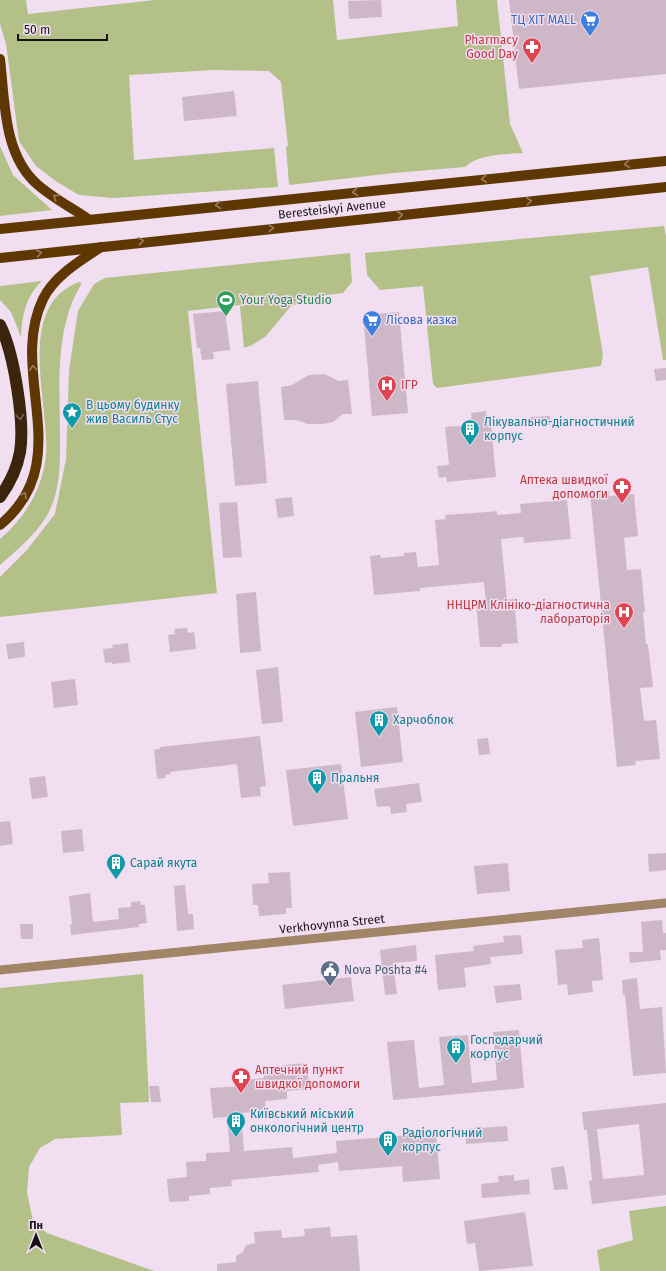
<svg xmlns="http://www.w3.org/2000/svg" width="666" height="1271" viewBox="0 0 666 1271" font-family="'Fira Sans',sans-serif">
	<rect width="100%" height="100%" fill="#f1def1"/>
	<g fill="#b3c189">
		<path d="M 0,0 L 26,0 L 28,14 L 155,0 L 333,0 L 337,40 L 458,26 L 456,0 L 497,0 L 510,124 L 523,153 C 505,154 478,154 465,167 L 394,173 L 289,185 L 286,147 L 288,146 L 281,82 L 269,71 L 214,70 L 129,75 L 134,160 L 274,148 L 278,187 L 113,198 L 79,195 L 57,182 L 36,166 L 19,141 L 6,44 L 0,24 Z"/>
		<polygon points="0,146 13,175 52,210 0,216"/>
		<polygon points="664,226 666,237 666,360 663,360 648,267 590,276 603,355 601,366 437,388 433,384 423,286 380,290 367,275 365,253"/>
		<polygon points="350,253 352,282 343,293 188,311 217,593 0,617 0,577 26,551 55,514 66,459 69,370 78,311 94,284 105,278"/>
		<path d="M 42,281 C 26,296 22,315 21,337 L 11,312 L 0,300 L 0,286 Z"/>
		<path d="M 79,282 L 82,283 C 54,328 60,386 60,437 C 60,465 61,492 46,517 C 35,535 16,551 0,565 L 0,539 C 25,518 43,488 46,455 C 50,405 14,306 79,282 Z"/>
		<polygon points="330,294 291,306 265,337 252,345 244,348 240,306"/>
		<polygon points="143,974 149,1102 120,1103 122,1135 55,1139 40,1148 29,1167 27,1192 33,1221 47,1233 154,1271 0,1271 0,988"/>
		<polygon points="666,1206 666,1271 600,1271 597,1250 633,1240 629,1211"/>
	</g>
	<g fill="#ceb8c7" fill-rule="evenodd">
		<polygon points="381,0 382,17 349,19 348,1"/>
		<polygon points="509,0 666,0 666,74 519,89"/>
		<polygon points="234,91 237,116 184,121 182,97"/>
		<polygon points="225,311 230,350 213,352 214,359 202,360 200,348 197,348 193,314"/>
		<polygon points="399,312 408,413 372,416 363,315"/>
		<polygon points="666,368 666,380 656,381 654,369"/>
		<polygon points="324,374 339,381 348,380 352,414 343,414 333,422 323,424 308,424 296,420 284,420 281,387 292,385 309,375"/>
		<polygon points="258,381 267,483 235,486 226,384"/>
		<polygon points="486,411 487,425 491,425 496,477 447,482 446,477 439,478 437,466 449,465 445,427 472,425 471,413"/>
		<polygon points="550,416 550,425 530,427 529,417"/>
		<polygon points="609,491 609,496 634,494 638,536 624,538 627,570 641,569 645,612 643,613 646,644 648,644 653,687 640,688 644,721 656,720 660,759 635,761 636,765 617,767 590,493"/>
		<polygon points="292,497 294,516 278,518 275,499"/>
		<polygon points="567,500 571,539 524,543 523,537 501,539 507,600 514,599 518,643 503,644 501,647 480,647 476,603 486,602 484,582 420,588 420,591 374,595 370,556 380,555 381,558 404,556 404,553 416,552 418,567 439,565 435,520 446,519 445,515 487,512 497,511 497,515 521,513 520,504"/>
		<polygon points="237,502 242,557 223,558 219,503"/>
		<polygon points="256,592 261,651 240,653 236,594"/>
		<polygon points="187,628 188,633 194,632 196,649 170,652 168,635 175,634 174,629"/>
		<polygon points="24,642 25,657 8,659 6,644"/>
		<polygon points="128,643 130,662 112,664 112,662 105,663 103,649 113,648 112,645"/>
		<polygon points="278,667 283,722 262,724 256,670"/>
		<polygon points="75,679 78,705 54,708 51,682"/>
		<polygon points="397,707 403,762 361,767 355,712"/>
		<polygon points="260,736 266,786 260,787 261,796 241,798 237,764 170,772 171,774 165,775 166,778 157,779 154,750 160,749 160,747"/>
		<polygon points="488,738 490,754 479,755 477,739"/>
		<polygon points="341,764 348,819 293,826 286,770"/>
		<polygon points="45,776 48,797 32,799 29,778"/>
		<polygon points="419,783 422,802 406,804 407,812 391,814 390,806 377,807 374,789"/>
		<polygon points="10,821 13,844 0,846 0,822"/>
		<polygon points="82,829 84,851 63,853 61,831"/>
		<polygon points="666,853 666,870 649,872 648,854"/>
		<polygon points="508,863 510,891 477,894 474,866"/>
		<polygon points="290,872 292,908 286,908 286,914 259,916 258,905 253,905 252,884 269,883 268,873"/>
		<polygon points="185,885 188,914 193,914 194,929 177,931 174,886"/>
		<polygon points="90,893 93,922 119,919 118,908 131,907 131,902 140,901 141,905 145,905 147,923 139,924 139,927 71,935 70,925 72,924 69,896"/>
		<polygon points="662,920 663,933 666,933 666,950 660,950 661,960 630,963 629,952 643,952 641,922"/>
		<polygon points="20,924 33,924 33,939 21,939"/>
		<polygon points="521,935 523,954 490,957 491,964 464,968 466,987 438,990 435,955 474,951 473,946 504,942 503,936"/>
		<polygon points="599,938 603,980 592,981 593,992 568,995 567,984 558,985 555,950 583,948 582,940"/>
		<polygon points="416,945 417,961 393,963 397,994 385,995 380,950"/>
		<polygon points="351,977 354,1001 285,1009 282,985"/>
		<polygon points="637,978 640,1009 662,1007 666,1073 633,1076 625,995 623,995 622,980"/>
		<polygon points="520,984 522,1000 496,1003 494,986"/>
		<polygon points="519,1030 524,1088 393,1100 387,1042 414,1040 419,1088 444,1085 439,1037 468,1035 472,1083 497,1080 493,1032"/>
		<polygon points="307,1063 309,1089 287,1091 287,1099 265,1101 266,1111 241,1113 244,1151 292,1147 293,1158 337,1153 336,1141 436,1133 440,1179 403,1182 402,1166 339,1171 338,1162 318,1165 319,1172 231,1180 232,1186 210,1188 210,1194 189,1196 189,1201 169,1202 167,1179 187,1177 186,1162 206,1161 206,1153 230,1152 227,1117 213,1118 210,1088 244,1086 243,1080 264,1078 263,1071 284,1069 283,1065"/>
		<polygon points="149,1086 159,1086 161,1102 151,1102"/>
		<path d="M 666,1103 L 666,1195 L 592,1204 L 589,1181 L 592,1180 L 587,1130 L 584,1130 L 582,1112 ZM 639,1124 L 644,1175 L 603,1179 L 597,1129 Z"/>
		<polygon points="507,1126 508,1141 466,1144 465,1129"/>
		<polygon points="564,1166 568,1189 554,1190 551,1168"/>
		<polygon points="514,1175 514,1181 529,1179 530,1194 482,1198 481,1184 499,1182 498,1176"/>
		<polygon points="525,1212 533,1266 479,1271 475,1243 467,1244 464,1221"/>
		<polygon points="330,1227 331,1237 357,1235 360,1271 217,1271 217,1264 236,1262 236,1256 243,1252 246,1245 255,1243 254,1232 281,1230 282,1238 305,1236 304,1229"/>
	</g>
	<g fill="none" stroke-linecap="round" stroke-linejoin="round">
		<polyline stroke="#a28467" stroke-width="9" points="0,970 666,903"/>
		<g stroke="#5f3702" stroke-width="10">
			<path d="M 0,59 C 5,101 3,155 38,185 C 53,198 72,208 88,219"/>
			<polyline points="0,229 666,161"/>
			<polyline points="0,258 666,187"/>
			<path d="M 0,525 C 78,460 7,374 43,299 C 54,276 81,260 101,247"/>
		</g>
		<path stroke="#3a240c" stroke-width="12" d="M 0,325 C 14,353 25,422 20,452 C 17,469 10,483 0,497"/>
	</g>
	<defs><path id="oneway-chevron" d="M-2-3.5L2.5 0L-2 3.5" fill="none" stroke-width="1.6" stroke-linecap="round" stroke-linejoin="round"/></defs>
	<g stroke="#997a62">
		<use href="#oneway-chevron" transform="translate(627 164) rotate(174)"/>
		<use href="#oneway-chevron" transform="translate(484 179) rotate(174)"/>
		<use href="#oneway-chevron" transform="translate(355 192) rotate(174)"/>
		<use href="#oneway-chevron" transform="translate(56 197) rotate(-146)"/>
		<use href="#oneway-chevron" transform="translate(529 201) rotate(-6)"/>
		<use href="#oneway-chevron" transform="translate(218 205) rotate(174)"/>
		<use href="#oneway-chevron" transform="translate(400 215) rotate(-6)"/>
		<use href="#oneway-chevron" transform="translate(271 228) rotate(-6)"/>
		<use href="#oneway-chevron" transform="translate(141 241) rotate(-6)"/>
		<use href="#oneway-chevron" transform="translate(39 253) rotate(-7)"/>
		<use href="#oneway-chevron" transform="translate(33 368) rotate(-94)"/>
		<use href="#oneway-chevron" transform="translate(24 495) rotate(-59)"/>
	</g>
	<use stroke="#7a655c" href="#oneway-chevron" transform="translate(20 417) rotate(83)"/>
	<defs>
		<g id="supermarket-pin" transform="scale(1)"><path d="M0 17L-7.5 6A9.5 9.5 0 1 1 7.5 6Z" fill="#3f7fe0" stroke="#f1def1"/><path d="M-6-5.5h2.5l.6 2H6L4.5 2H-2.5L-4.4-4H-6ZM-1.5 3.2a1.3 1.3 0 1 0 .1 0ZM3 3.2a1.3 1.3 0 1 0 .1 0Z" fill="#fff"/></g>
		<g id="pharmacy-pin" transform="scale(1)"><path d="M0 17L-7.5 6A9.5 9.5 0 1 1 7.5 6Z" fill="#e0444e" stroke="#f1def1"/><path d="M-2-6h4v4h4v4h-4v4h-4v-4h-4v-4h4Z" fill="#fff"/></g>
		<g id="stadium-pin" transform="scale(1)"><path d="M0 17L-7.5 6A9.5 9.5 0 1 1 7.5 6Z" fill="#2e9e5b" stroke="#f1def1"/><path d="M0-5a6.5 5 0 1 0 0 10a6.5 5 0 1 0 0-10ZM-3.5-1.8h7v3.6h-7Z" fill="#fff"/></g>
		<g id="hospital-pin" transform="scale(1)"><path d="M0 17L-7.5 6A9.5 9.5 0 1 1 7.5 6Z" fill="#e0444e" stroke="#f1def1"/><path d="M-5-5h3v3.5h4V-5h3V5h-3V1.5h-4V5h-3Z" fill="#fff"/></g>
		<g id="sight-pin" transform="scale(1)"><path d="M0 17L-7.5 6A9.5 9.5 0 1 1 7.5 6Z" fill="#0f9aa8" stroke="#f1def1"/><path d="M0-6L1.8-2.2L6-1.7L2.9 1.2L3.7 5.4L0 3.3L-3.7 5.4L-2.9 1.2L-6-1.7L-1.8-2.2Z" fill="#fff"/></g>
		<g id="building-pin" transform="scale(1)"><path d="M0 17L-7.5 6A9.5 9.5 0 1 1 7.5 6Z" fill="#0f9aa8" stroke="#f1def1"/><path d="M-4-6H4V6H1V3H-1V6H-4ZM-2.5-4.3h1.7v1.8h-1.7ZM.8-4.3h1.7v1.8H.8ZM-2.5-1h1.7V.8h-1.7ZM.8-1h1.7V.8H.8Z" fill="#fff"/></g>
		<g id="civic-pin" transform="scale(1)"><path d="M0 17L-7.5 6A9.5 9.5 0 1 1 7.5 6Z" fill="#5c6f8a" stroke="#f1def1"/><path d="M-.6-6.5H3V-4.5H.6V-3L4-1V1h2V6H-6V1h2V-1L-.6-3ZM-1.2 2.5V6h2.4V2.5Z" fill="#fff"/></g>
	</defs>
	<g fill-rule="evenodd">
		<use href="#supermarket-pin" x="590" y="20"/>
		<use href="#pharmacy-pin" x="532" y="47"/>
		<use href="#stadium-pin" x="226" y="300"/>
		<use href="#supermarket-pin" x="372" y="320"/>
		<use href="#hospital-pin" x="387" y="385"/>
		<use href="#sight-pin" x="72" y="412"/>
		<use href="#building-pin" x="470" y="429"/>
		<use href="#pharmacy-pin" x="622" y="487"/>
		<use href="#hospital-pin" x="624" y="612"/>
		<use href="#building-pin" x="379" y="720"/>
		<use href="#building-pin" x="317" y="778"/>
		<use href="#building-pin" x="116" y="863"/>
		<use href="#civic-pin" x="330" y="970"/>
		<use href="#building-pin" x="456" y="1047"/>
		<use href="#pharmacy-pin" x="241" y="1077"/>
		<use href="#building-pin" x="236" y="1121"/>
		<use href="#building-pin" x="388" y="1140"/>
	</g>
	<g text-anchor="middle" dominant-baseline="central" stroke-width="3" stroke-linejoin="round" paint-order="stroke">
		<g font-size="12" fill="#366cbe" stroke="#f1def1" text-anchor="end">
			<text x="576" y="20">ТЦ ХІТ MALL</text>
			<text x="386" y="320" text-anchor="start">Лісова казка</text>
		</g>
		<g font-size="12" fill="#be3a42" stroke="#f1def1" text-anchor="end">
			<text x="518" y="40">Pharmacy<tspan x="518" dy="14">Good Day</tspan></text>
			<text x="401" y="385" text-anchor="start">ІГР</text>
			<text x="608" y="480">Аптека швидкої<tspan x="608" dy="14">допомоги</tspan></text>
			<text x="610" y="605">ННЦРМ Клініко-діагностична<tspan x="610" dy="14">лабораторія</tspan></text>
			<text x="255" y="1070" text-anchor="start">Аптечний пункт<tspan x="255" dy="14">швидкої допомоги</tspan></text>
		</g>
		<g font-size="12" fill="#171117" stroke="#f1def1">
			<text transform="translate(332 209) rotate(-6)">Beresteiskyi Avenue</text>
			<text transform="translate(332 924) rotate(-6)">Verkhovynna Street</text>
		</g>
		<g font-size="12" fill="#27864d" stroke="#f1def1" text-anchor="start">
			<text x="240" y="300">Your Yoga Studio</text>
		</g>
		<g font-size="12" fill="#0d838f" stroke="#f1def1" text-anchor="start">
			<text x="86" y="405">В цьому будинку<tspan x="86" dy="14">жив Василь Стус</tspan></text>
			<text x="484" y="422">Лікувально-діагностичний<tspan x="484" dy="14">корпус</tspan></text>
			<text x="393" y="720">Харчоблок</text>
			<text x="331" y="778">Пральня</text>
			<text x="130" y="863">Сарай якута</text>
			<text x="470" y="1040">Господарчий<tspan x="470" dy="14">корпус</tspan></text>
			<text x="250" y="1114">Київський міський<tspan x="250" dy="14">онкологічний центр</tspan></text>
			<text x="402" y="1133">Радіологічний<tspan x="402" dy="14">корпус</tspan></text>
		</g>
		<g font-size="12" fill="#4e5e75" stroke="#f1def1" text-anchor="start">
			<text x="344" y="970">Nova Poshta #4</text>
		</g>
	</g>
	<g transform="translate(36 1235)" stroke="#f1def1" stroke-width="3" paint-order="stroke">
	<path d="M0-3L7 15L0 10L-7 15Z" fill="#171117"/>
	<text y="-6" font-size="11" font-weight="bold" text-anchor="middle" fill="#171117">Пн</text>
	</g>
	<path d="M18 34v6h89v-6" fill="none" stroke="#171117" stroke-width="2"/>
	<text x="24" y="34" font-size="12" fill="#171117" stroke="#f1def1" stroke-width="3" paint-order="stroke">50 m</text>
</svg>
